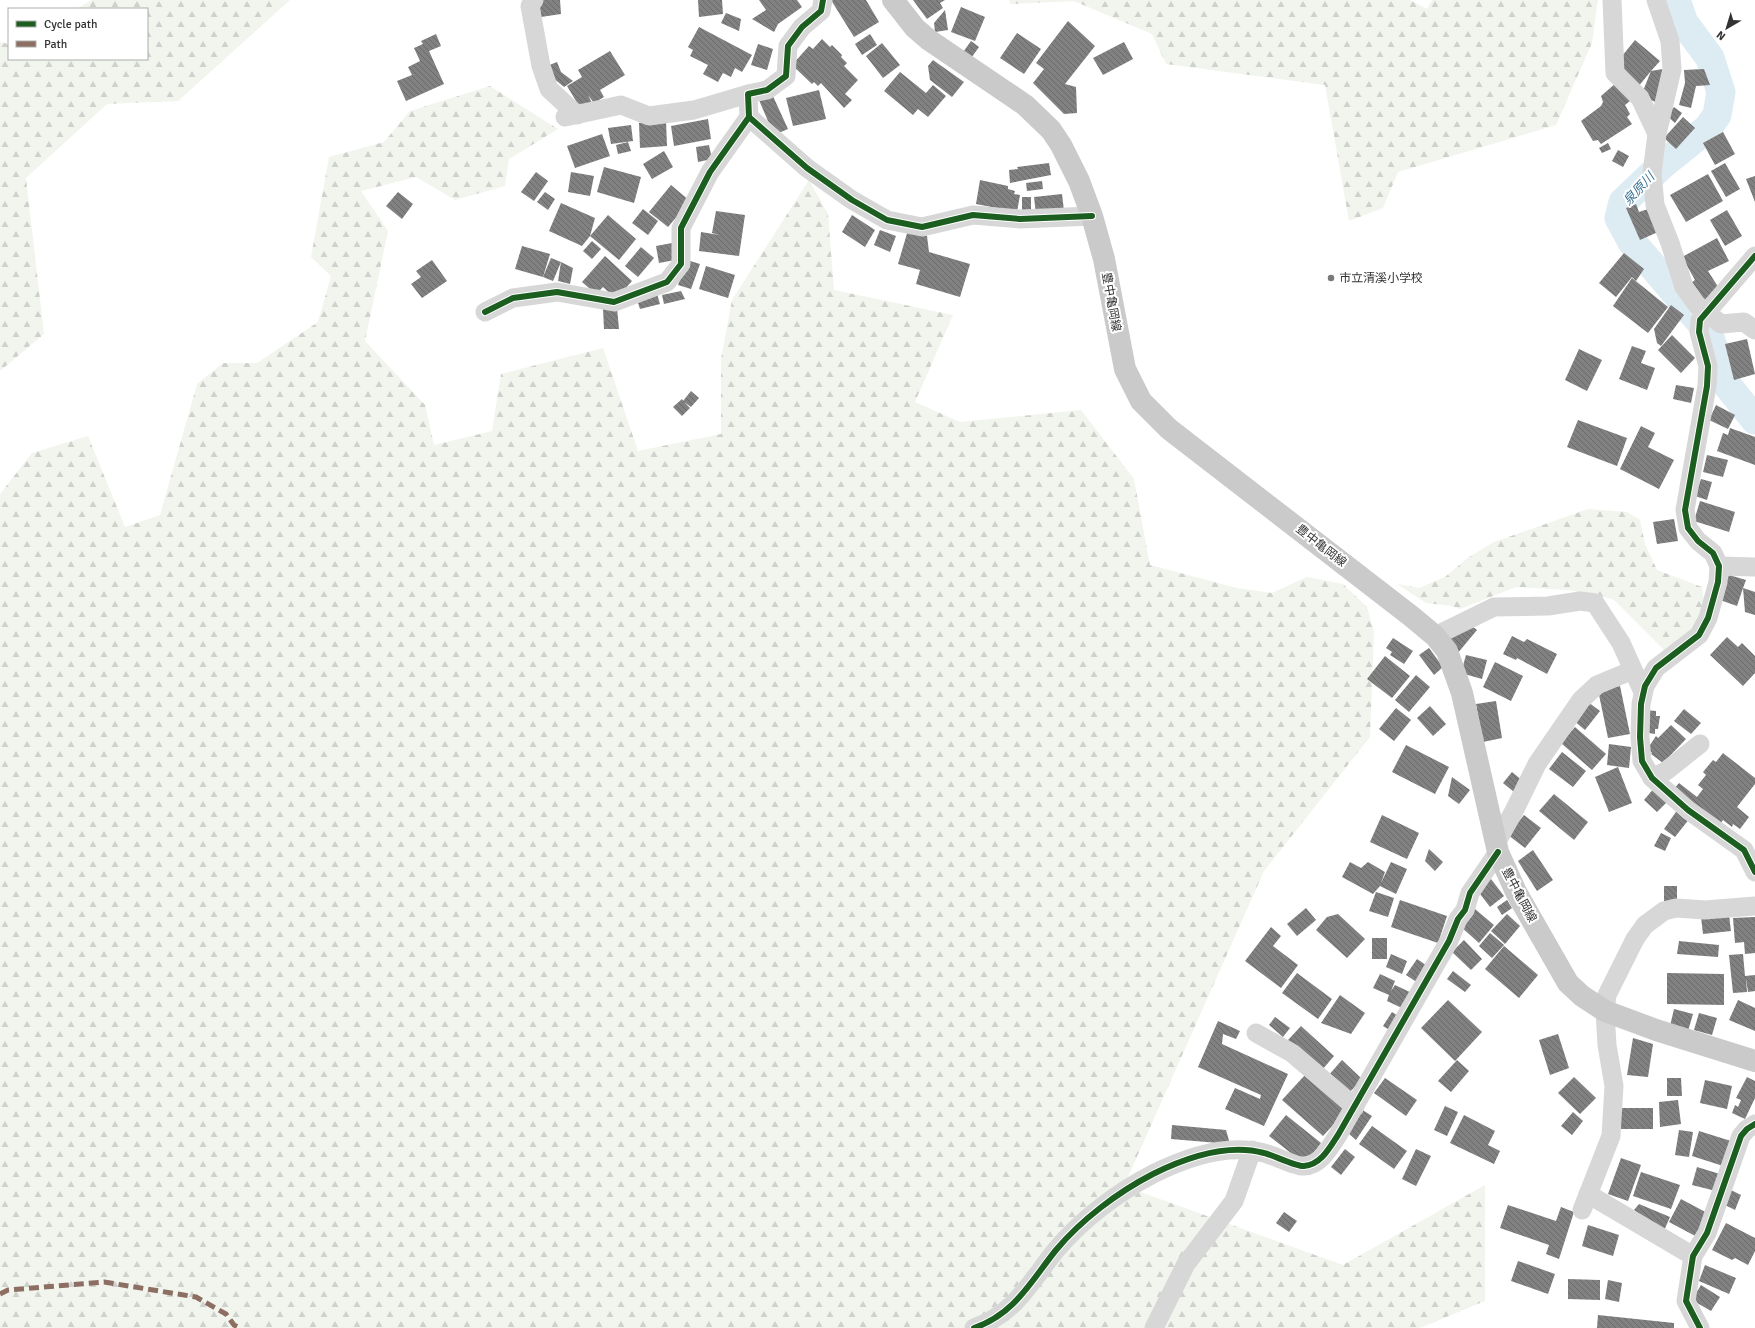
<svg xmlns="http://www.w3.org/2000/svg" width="1755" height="1328" viewBox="0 0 1755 1328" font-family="Signika,'Noto Sans JP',sans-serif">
	<defs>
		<pattern id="forest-firs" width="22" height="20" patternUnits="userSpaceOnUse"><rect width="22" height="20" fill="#f1f5ed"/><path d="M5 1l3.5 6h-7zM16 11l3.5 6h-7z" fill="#cfd2cc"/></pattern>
		<pattern id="building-back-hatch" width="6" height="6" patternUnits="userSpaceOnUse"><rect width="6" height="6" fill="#818181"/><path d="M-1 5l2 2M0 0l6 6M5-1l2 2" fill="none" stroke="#6a6a6a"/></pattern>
	</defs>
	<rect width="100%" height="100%" fill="#fff"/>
	<g fill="url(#forest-firs)">
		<polygon points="92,0 290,0 178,101 107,104 26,178 44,334 0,371 0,42 9,44 9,59 147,59 147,9 76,9"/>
		<polygon points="1009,0 1410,0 1427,9 1432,0 1598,0 1592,43 1556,125 1398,172 1383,208 1349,221 1325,85 1166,64 1152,34 1074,1 1011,4"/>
		<polygon points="490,86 558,129 509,159 505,186 455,200 416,177 361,191 388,231 365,341 425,405 434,445 492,431 501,374 603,348 638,451 721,434 721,359 732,300 809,180 828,214 834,290 953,315 915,402 960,422 1081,410 1134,479 1150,565 1237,588 1272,593 1307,577 1343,584 1367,607 1374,632 1370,737 1264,871 1124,1186 1343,1265 1485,1185 1485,1301 1420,1328 0,1328 0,494 32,453 88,436 125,527 160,515 197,384 223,363 257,363 318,322 331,276 311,257 329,157 384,142 410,111"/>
		<polygon points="1588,509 1627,512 1640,520 1645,544 1657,570 1702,587 1705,608 1695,630 1664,650 1613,599 1569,590 1516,587 1460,609 1452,606 1426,603 1397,584 1419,588 1445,577 1469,557 1494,542"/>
	</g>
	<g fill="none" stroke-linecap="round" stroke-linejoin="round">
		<polyline stroke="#ddebf3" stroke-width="29" points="1676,0 1684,23 1710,58 1721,92 1717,115 1708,128 1662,165 1623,202 1619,218 1632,242 1708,331 1724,381 1755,420"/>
	</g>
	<g fill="url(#building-back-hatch)">
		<polygon points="539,0 560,0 561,14 541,17"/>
		<polygon points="698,0 722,0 723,14 699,17"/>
		<polygon points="759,0 797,0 802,7 778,24 774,32 752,19 766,10"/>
		<polygon points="831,0 866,0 879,22 854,37"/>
		<polygon points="913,0 945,0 940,3 943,8 927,19"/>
		<polygon points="961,7 985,17 975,41 951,32"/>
		<polygon points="945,10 948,30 935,32 934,23"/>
		<polygon points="726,13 741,19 739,31 721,23"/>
		<polygon points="1068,21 1095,46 1065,84 1076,87 1077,113 1064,114 1033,83 1044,69 1036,63"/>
		<polygon points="699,27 752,55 742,72 735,68 731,77 723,73 718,82 703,74 708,65 690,56 693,50 688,47"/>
		<polygon points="1017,33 1041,49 1024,74 1000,58"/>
		<polygon points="436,34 441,46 429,51 444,84 406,101 397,81 412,75 408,67 420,61 414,48 423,44 421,41"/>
		<polygon points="870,34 877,45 862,55 855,44"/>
		<polygon points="822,39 830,47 832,45 842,55 841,57 847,63 844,66 858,80 845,94 852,100 844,108 821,83 818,86 814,82 812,84 792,65 809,46 813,49"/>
		<polygon points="1635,40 1660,61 1651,71 1663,69 1658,103 1641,96 1651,71 1638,87 1618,61"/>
		<polygon points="971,41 979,47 969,61 961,55"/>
		<polygon points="1124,42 1133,59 1103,75 1093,58"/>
		<polygon points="882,43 900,65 883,78 866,56"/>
		<polygon points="758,44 773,49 767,70 751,65"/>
		<polygon points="610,51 625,75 600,90 604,97 594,103 588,95 592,103 579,106 567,86 582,77 578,70"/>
		<polygon points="933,60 964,82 952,97 930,80 928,66"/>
		<polygon points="557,62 561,72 573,81 564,87 552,77 547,66"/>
		<polygon points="1704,69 1710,85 1696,86 1691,108 1679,105 1685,83 1684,70"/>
		<polygon points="900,72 926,93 933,85 946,96 928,117 918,109 913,115 884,91"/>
		<polygon points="1616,83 1630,101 1625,105 1630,114 1627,117 1632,124 1601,144 1598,140 1593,141 1581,121 1601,106 1603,102 1601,96"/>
		<polygon points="819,90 826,119 793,126 786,98"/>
		<polygon points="772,94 788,129 774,135 759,100"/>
		<polygon points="1674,107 1682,113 1675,123 1667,116"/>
		<polygon points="1683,117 1695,128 1676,149 1664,138"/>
		<polygon points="708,119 711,139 674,146 671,126"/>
		<polygon points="666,121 667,146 640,148 639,123"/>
		<polygon points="631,125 633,141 611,144 608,128"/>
		<polygon points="1723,132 1735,154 1715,165 1703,143"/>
		<polygon points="602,134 610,156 575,168 567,146"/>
		<polygon points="628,142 631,151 618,154 616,145"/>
		<polygon points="1608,143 1611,149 1602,153 1599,148"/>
		<polygon points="709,145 712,159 698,162 696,147"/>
		<polygon points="1618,150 1629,156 1623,167 1612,161"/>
		<polygon points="664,151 673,167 652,179 643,164"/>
		<polygon points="1049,163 1051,175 1010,183 1009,170 1018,169 1017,167"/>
		<polygon points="1725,163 1740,189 1726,197 1711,171"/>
		<polygon points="604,167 641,177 634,203 597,192"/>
		<polygon points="536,172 548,181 534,201 521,192"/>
		<polygon points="571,172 594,176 590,196 568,192"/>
		<polygon points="1708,174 1723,201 1686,222 1670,195"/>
		<polygon points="1755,176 1755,202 1746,179"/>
		<polygon points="980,180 1008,186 1008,189 1015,191 1014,194 1020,195 1017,212 976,204"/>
		<polygon points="1042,181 1043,189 1027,191 1026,183"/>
		<polygon points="671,185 690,201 668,227 649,212"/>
		<polygon points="398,192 413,204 402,219 386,206"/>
		<polygon points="545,192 555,199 548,210 537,202"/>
		<polygon points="1062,194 1064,211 1036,214 1034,197"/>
		<rect x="1022" y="197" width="9" height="14"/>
		<polygon points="561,203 595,218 590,236 582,246 549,231"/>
		<polygon points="1636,204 1639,212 1648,209 1658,232 1640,240 1626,208"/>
		<polygon points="643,209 658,221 648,235 632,223"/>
		<polygon points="1727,210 1742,236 1725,246 1710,220"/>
		<polygon points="716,211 745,215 739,256 699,251 701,232 719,235 712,233"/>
		<polygon points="608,215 636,239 619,260 590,236"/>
		<polygon points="852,215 875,230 865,247 842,232"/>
		<polygon points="880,230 896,236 890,252 874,245"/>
		<polygon points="908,230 927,236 929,252 970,264 960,297 916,284 920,270 898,264"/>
		<polygon points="1717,238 1729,261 1708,271 1722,293 1706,303 1692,282 1695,280 1682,257"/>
		<polygon points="592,241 601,249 592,259 583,251"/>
		<polygon points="672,243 675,260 659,263 656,246"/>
		<polygon points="522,246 550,254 543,277 515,269"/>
		<polygon points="641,247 654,258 638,277 625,266"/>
		<polygon points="1624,253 1644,269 1636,281 1632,277 1616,297 1599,283"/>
		<polygon points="605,256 632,281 616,299 603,287 596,294 582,282"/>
		<polygon points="551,258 561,262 553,281 543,277"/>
		<polygon points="432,260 447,281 422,298 411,284 421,277 416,271"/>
		<polygon points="687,260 700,264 691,289 678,285"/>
		<polygon points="561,262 573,268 570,284 558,281"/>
		<polygon points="706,266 735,275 728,298 699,289"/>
		<polygon points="1632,278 1668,307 1648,333 1613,306"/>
		<polygon points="681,291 685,299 664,304 662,295"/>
		<polygon points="657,294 660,304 640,309 637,300"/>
		<polygon points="1671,305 1684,315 1661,346 1657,343 1654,329"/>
		<polygon points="617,308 619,329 604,329 603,309"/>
		<polygon points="1672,335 1695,358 1681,373 1658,350"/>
		<polygon points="1747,339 1755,374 1734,380 1725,344"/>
		<polygon points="1632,346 1646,351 1641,363 1655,368 1647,390 1619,379"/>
		<polygon points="1579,349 1602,360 1587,391 1565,380"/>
		<polygon points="1676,385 1694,388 1691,403 1673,399"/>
		<polygon points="691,391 699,398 691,407 684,402 690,408 682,416 673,407 682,399 683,401"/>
		<polygon points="1716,405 1735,415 1728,429 1709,420"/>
		<polygon points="1578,420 1627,438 1617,466 1567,447"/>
		<polygon points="1641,426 1655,433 1648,447 1674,460 1659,489 1620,469"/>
		<polygon points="1730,428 1755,437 1755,465 1717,451 1723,433 1728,435"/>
		<polygon points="1707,455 1728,460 1723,477 1703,472"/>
		<polygon points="1701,479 1712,482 1707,500 1695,496"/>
		<polygon points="1700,501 1735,512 1729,532 1694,521"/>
		<polygon points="1674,519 1678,541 1657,544 1653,522"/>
		<polygon points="1729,575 1746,580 1743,588 1755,592 1755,615 1745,612 1743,588 1737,606 1720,600"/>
		<polygon points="1469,624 1477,630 1457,654 1449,636"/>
		<polygon points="1512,636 1524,642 1527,639 1557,654 1547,674 1517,658 1516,660 1503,654"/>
		<polygon points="1727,637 1738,647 1742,643 1755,656 1755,673 1743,686 1710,655"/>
		<polygon points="1393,638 1413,651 1404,664 1390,655 1392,652 1386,648"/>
		<polygon points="1429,648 1443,667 1434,675 1419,655"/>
		<polygon points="1466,655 1487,660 1482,679 1461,673"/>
		<polygon points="1385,656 1410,676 1392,698 1367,679"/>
		<polygon points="1495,662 1523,676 1511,701 1483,687"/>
		<polygon points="1416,675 1430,687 1409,712 1395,700"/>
		<polygon points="1620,686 1630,734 1608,738 1598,690"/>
		<polygon points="1496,701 1502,738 1483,742 1476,704"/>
		<polygon points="1588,702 1600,711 1585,730 1573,720"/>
		<polygon points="1430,706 1446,724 1433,736 1417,718"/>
		<polygon points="1396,708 1411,720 1394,741 1379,729"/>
		<polygon points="1684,709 1701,723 1691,734 1674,721"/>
		<polygon points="1646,710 1656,711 1656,716 1660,716 1658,729 1655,729 1655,734 1643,732"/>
		<polygon points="1671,725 1686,739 1663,763 1651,754 1652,753 1648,748 1656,736 1658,738"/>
		<polygon points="1575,727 1606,754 1592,770 1561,743"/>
		<polygon points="1609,744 1631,747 1629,768 1607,765"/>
		<polygon points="1406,745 1449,767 1435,794 1392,772"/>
		<polygon points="1562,752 1586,771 1573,787 1549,769"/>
		<polygon points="1723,753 1755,778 1755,784 1737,807 1749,817 1740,829 1733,824 1732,827 1723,820 1720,824 1673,790 1679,783 1697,797 1703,789 1698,785 1706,775 1703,772 1713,760 1716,762"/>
		<polygon points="1618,767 1632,803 1609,812 1595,777"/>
		<polygon points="1512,772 1523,781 1514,792 1503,783"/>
		<polygon points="1452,777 1470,790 1459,804 1448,796"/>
		<polygon points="1655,787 1669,800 1657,812 1644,800"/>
		<polygon points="1554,794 1588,822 1574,840 1539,811"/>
		<polygon points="1678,809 1690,818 1675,837 1664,829"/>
		<polygon points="1382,815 1419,833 1407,859 1370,842"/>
		<polygon points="1524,815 1541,828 1525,848 1508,835"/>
		<polygon points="1661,833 1671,838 1665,851 1654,846"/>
		<polygon points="1429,849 1443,862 1435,871 1425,861"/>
		<polygon points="1533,850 1553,880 1537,891 1518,861"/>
		<polygon points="1350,862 1361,868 1368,862 1385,872 1381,883 1391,862 1407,869 1396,894 1380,886 1373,894 1342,877"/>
		<polygon points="1491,879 1504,896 1490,907 1477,890"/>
		<polygon points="1664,886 1677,886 1677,903 1664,904"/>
		<polygon points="1376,892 1394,898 1388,917 1369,911"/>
		<polygon points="1400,900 1447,916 1438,943 1391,927"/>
		<polygon points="1507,900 1512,908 1502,915 1497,907"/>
		<polygon points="1306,908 1316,920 1297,936 1287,924"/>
		<polygon points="1475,909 1494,925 1479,943 1460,926"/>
		<polygon points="1338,914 1365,939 1347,958 1316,930 1327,917"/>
		<polygon points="1507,914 1520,926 1505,944 1491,931"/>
		<polygon points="1729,915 1731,931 1703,934 1701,917"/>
		<polygon points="1755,917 1755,953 1745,954 1744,942 1735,943 1733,918"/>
		<polygon points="1271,927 1281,936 1273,946 1298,965 1281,988 1245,961"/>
		<polygon points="1490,933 1504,945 1492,958 1479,946"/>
		<rect x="1372" y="938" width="15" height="21"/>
		<polygon points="1464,940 1482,959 1471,970 1452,952"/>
		<polygon points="1679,941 1719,945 1718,957 1677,954"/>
		<polygon points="1504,946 1538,975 1519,998 1485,969"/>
		<polygon points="1391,954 1407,961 1402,974 1386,967"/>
		<polygon points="1743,954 1745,976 1755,975 1755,991 1748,992 1746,978 1747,992 1733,993 1729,955"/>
		<polygon points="1417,959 1429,967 1418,983 1406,975"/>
		<polygon points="1453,971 1471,985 1465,992 1447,979"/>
		<polygon points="1297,973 1332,999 1318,1019 1282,993"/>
		<polygon points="1667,973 1724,974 1724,1005 1667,1004"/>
		<polygon points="1380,974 1395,981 1391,991 1395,985 1414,994 1406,1010 1387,1001 1389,995 1373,988"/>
		<polygon points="1340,995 1365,1013 1351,1034 1321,1023"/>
		<polygon points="1448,1000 1482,1032 1455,1061 1421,1028"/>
		<polygon points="1738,1000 1755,1008 1755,1031 1729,1020"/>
		<polygon points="1674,1009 1693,1014 1688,1031 1670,1026"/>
		<polygon points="1392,1012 1400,1017 1391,1031 1383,1026"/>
		<polygon points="1699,1013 1717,1018 1712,1035 1694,1030"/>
		<polygon points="1275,1017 1290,1028 1283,1037 1269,1025"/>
		<polygon points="1218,1021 1240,1031 1236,1039 1223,1034 1222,1044 1288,1074 1264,1126 1225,1109 1235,1088 1260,1099 1261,1095 1198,1067"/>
		<polygon points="1301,1026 1334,1056 1322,1070 1288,1040"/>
		<polygon points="1558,1034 1569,1068 1550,1075 1539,1040"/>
		<polygon points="1633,1038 1653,1044 1648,1077 1627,1075"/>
		<polygon points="1342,1060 1362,1079 1348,1094 1328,1076"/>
		<polygon points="1457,1060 1469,1071 1451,1092 1438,1081"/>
		<polygon points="1305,1075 1346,1111 1323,1136 1282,1100"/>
		<polygon points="1574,1077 1596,1098 1580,1114 1558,1093"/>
		<polygon points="1747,1077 1755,1081 1755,1098 1745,1119 1732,1113 1735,1105 1738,1107 1741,1100 1736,1098"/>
		<polygon points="1385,1078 1417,1100 1406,1116 1374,1093"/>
		<polygon points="1667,1078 1681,1078 1682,1096 1667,1096"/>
		<polygon points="1705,1080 1732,1086 1727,1109 1700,1103"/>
		<polygon points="1678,1100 1681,1124 1660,1127 1659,1102"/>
		<polygon points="1445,1106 1458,1112 1447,1136 1434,1130"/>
		<rect x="1621" y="1108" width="32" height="21"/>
		<polygon points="1361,1109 1372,1116 1356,1140 1346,1131"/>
		<polygon points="1573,1112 1583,1121 1572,1135 1561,1126"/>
		<polygon points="1286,1115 1321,1143 1305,1164 1269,1136"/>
		<polygon points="1464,1115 1495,1131 1488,1145 1500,1151 1494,1164 1450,1143"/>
		<polygon points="1172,1125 1226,1130 1230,1144 1171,1139"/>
		<polygon points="1372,1126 1407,1151 1394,1169 1359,1144"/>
		<polygon points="1679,1130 1693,1132 1689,1157 1675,1155"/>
		<polygon points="1699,1131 1731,1141 1723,1166 1692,1156"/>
		<polygon points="1345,1149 1355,1157 1341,1175 1331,1167"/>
		<polygon points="1416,1149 1431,1156 1416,1186 1402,1179"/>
		<polygon points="1621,1158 1641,1165 1628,1201 1608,1194"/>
		<polygon points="1697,1167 1720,1174 1716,1191 1692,1185"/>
		<polygon points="1641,1172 1680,1185 1671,1209 1633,1196"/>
		<polygon points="1727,1188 1741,1195 1735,1210 1721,1203"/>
		<polygon points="1681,1199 1711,1215 1699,1238 1669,1222"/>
		<polygon points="1639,1204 1670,1217 1663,1233 1634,1210"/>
		<polygon points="1508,1205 1556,1221 1561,1207 1574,1212 1559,1259 1546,1254 1549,1245 1500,1228"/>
		<polygon points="1284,1212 1297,1221 1289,1232 1276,1223"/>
		<polygon points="1726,1223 1755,1238 1755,1251 1748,1265 1735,1258 1732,1260 1712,1250"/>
		<polygon points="1588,1225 1619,1235 1613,1256 1582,1246"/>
		<polygon points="1518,1261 1555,1274 1548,1294 1511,1281"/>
		<polygon points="1705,1265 1736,1278 1729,1294 1699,1281"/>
		<polygon points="1568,1279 1600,1280 1600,1300 1568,1299"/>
		<polygon points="1608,1280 1622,1283 1619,1302 1605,1299"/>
		<polygon points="1701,1285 1720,1297 1711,1311 1692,1300"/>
		<polygon points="1598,1315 1674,1323 1674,1328 1597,1328"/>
	</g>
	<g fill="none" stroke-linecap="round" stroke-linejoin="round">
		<g stroke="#d7d7d7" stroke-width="19">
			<polyline points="534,0 530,6 541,66 549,89 577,115"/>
			<polyline points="1612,0 1615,73 1640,98 1657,134"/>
			<polyline points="1656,0 1670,41 1672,69 1657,134 1652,173 1655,205 1670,243 1684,287 1697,305 1721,324 1744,322 1755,330"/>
			<polyline points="565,117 621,105 649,116 694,110 748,94"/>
			<polyline points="749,117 807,168 852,200 887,220 922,227 973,215 1020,219 1092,216"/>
			<polyline points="1755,256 1700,320 1699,332 1708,366 1707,386 1685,510 1688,528 1698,541 1713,553 1719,566 1718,582 1708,618 1699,635 1656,668 1645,686 1641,704 1640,737 1642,761 1652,778 1688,810 1744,850 1755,872"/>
			<polyline points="485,312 513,298 557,292 614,302 667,282 681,264 681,228 710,172 749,117 748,94 767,90 786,76 788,46 802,27 821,11 823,0"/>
			<polyline points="1719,566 1755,567"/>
			<polyline points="1435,636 1494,607 1548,606 1580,601 1595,603 1621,643 1643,692"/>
			<polyline points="1652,778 1666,771 1700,744"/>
			<polyline points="1496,843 1514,811 1537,764 1581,700 1597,685 1633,670"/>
			<polyline points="1256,1033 1292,1053 1355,1107"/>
			<polyline points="1588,1194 1693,1256"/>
			<polyline points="1582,1210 1611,1136 1614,1086 1607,1045 1605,1011 1607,995 1635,939 1645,925 1664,911 1676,908 1705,910 1755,906"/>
			<path d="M 974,1328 C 1015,1314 1031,1281 1056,1250 C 1081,1220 1118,1192 1153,1174 C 1187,1157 1227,1143 1264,1153 C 1273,1155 1297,1167 1304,1166 C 1321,1165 1330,1147 1338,1135 L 1449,941 L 1458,919 L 1465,910 L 1470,893 L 1498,852"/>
			<polyline points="1154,1328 1186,1264 1234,1201 1252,1150"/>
			<polyline points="1700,1328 1686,1301 1693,1256 1707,1233 1741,1136 1747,1129 1755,1124"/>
		</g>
		<polyline stroke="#cacaca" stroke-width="22" points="893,0 915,28 929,40 1025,105 1051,130 1061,145 1079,181 1092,216 1104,259 1125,369 1141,401 1169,429 1411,616 1435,636 1447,651 1462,693 1498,852 1516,892 1568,983 1582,996 1605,1011 1656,1030 1755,1061"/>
		<polyline stroke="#8d6e63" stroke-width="5" stroke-dasharray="10 5" stroke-linecap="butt" points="0,1294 8,1290 104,1282 196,1297 226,1314 234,1325 240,1328"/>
		<g stroke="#fff" stroke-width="8">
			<g id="cycleway">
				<polyline points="749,117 807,168 852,200 887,220 922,227 973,215 1020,219 1092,216"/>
				<polyline points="1755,256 1700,320 1699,332 1708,366 1707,386 1685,510 1688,528 1698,541 1713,553 1719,566 1718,582 1708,618 1699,635 1656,668 1645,686 1641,704 1640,737 1642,761 1652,778 1688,810 1744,850 1755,872"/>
				<polyline points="485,312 513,298 557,292 614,302 667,282 681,264 681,228 710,172 749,117 748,94 767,90 786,76 788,46 802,27 821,11 823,0"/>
				<path d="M 974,1328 C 1015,1314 1031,1281 1056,1250 C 1081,1220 1118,1192 1153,1174 C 1187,1157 1227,1143 1264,1153 C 1273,1155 1297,1167 1304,1166 C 1321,1165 1330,1147 1338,1135 L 1449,941 L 1458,919 L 1465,910 L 1470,893 L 1498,852"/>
				<polyline points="1700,1328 1686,1301 1693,1256 1707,1233 1741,1136 1747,1129 1755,1124"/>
			</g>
		</g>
		<use href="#cycleway" stroke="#1b5e20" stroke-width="6"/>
	</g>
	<circle fill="#7a7a7a" stroke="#fff" stroke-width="1.5" cx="1331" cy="278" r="4"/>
	<g text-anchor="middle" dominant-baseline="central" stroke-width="4" stroke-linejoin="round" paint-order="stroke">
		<g font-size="12" fill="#333" stroke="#fff" text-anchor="start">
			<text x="1339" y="278">市立清溪小学校</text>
		</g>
		<g font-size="12" fill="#333" stroke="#fff">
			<text transform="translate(1111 302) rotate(80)">豊中亀岡線</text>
			<text transform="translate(1321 546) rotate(38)">豊中亀岡線</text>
			<text transform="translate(1519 895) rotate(62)">豊中亀岡線</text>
		</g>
		<g font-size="13" font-style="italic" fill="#3f7597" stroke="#fff">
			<text transform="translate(1639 189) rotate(-47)">泉原川</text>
		</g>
	</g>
	<rect x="8" y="8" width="140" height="52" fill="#ffffff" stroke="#adadad"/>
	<rect x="16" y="21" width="20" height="6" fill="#1b5e20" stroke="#adadad"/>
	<text x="44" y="28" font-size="12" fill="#333333">Cycle path</text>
	<rect x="16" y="41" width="20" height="6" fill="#8d6e63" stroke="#adadad"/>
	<text x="44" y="48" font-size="12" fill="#333333">Path</text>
	<g transform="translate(1727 28) rotate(218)" stroke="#ffffff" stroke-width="3" paint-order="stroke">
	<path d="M0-3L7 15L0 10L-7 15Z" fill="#333333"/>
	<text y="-6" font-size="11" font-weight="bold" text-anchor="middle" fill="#333333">N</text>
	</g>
</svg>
